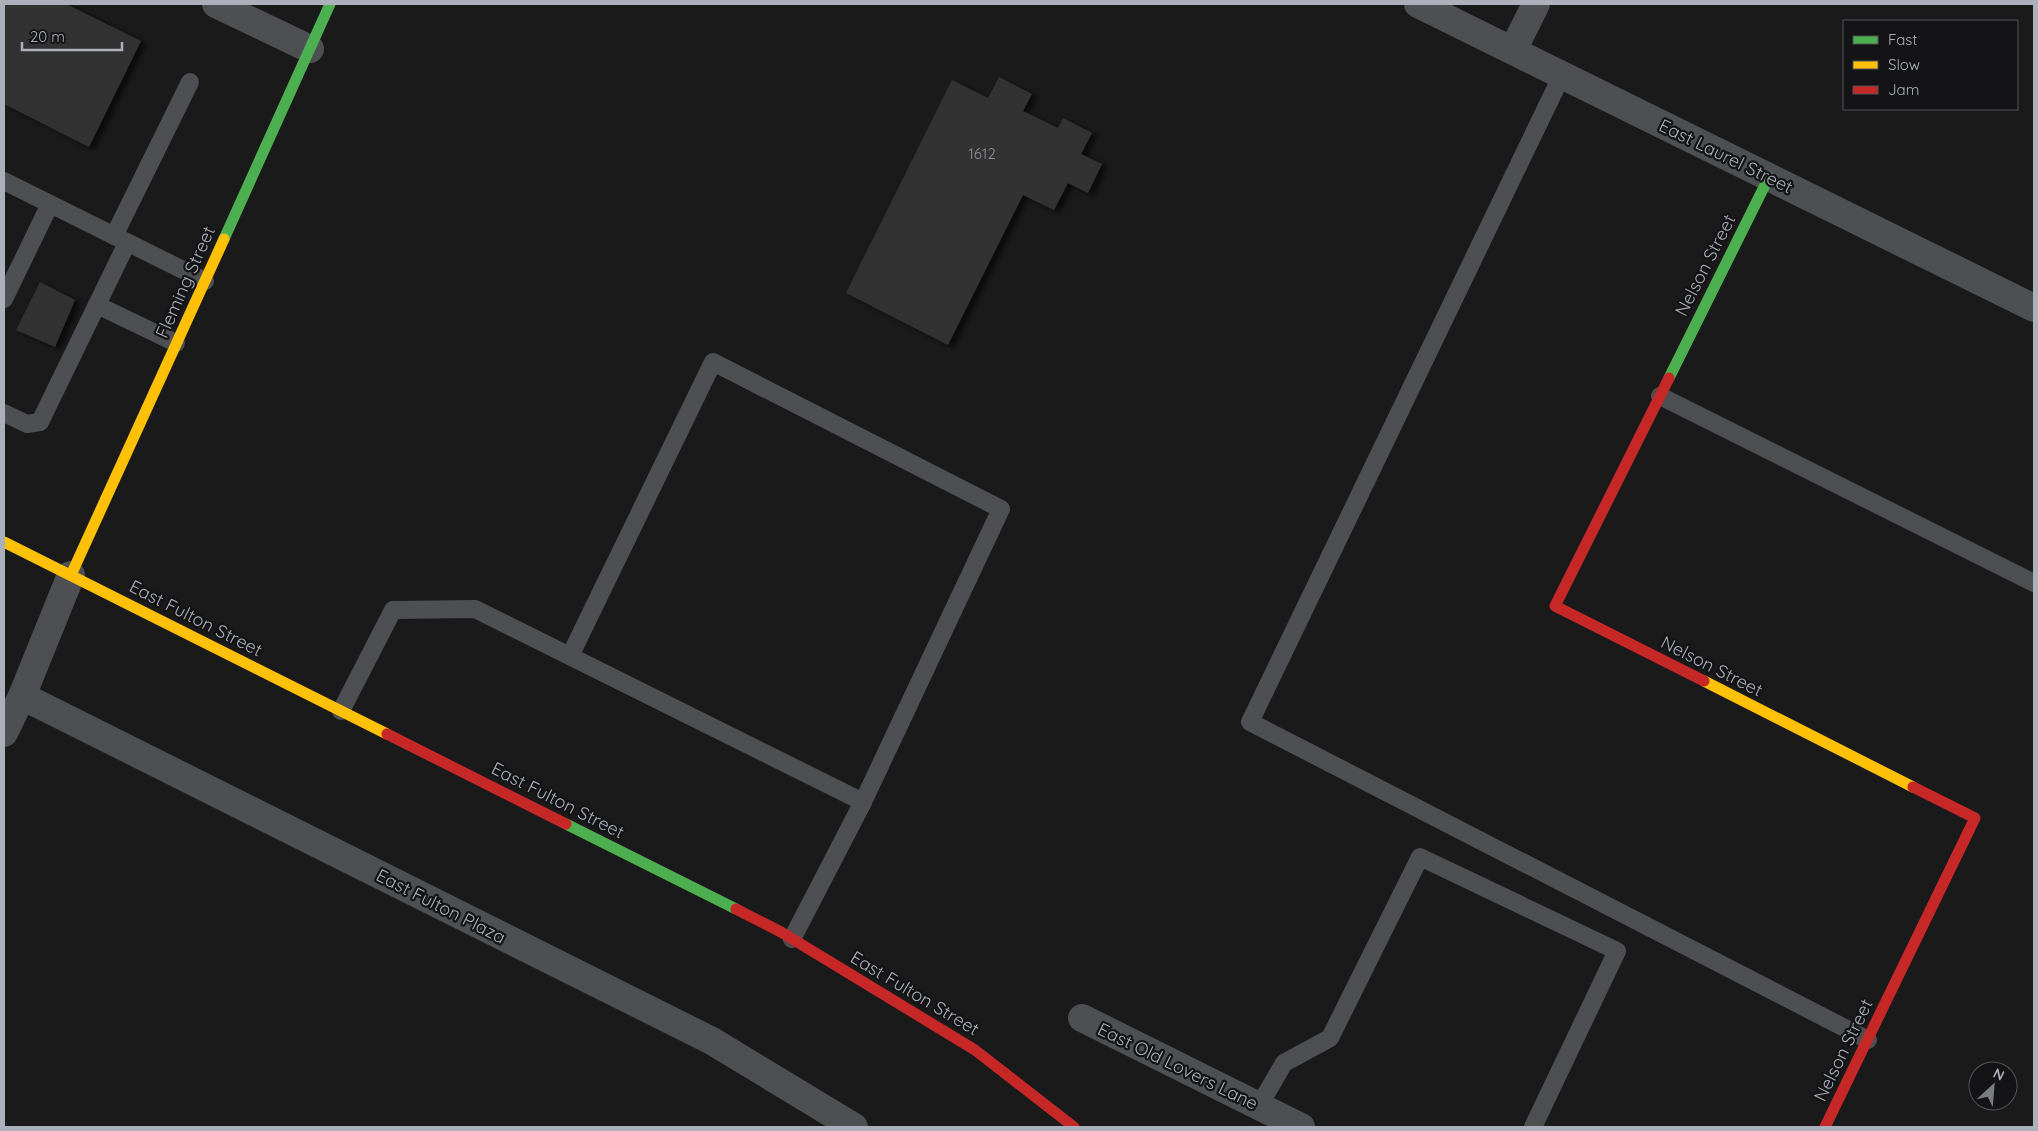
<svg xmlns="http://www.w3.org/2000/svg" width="2038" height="1131" viewBox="0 0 2038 1131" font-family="Quicksand,sans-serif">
	<defs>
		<filter id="shadow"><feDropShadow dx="5.5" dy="3" stdDeviation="2.5" flood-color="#0009"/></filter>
	</defs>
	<rect width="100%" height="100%" fill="#1a1a1a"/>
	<g fill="#323232" filter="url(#shadow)">
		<polygon points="4,4 66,4 141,41 89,147 4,104"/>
		<polygon points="999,77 1032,94 1023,111 1058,128 1063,118 1092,133 1081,154 1102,164 1088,193 1068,183 1054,210 1023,195 948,345 846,293 952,80 988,98"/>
		<polygon points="40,282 75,300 55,347 16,330"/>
	</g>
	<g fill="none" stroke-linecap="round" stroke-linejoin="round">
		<g stroke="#4e4f53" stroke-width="18">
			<polyline points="1562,75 1250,722 1868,1040"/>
			<polyline points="4,181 205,281"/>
			<polyline points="114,236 190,82"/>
			<polyline points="4,299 50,204"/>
			<polyline points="97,305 176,343"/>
			<polyline points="1660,396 2034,583"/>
			<polyline points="4,413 27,424 40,422 127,243"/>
			<polyline points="570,656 713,362 1001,509 863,802"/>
			<polyline points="341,711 393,610 475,609 863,802 792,939"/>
			<polyline points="1259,1106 1284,1063 1330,1038 1420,857 1617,951 1533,1127"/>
		</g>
		<g stroke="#4e4f53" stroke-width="28">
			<polyline points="216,4 310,49"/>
			<polyline points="1418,4 2034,308"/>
			<polyline points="1513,50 1536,4"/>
			<polyline points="22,696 712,1041 854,1127"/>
			<polyline points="4,733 22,696 71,575"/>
			<polyline points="1082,1018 1301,1127"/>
		</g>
		<g stroke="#4caf50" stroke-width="11">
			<polyline points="224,239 330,4"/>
			<polyline points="1669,378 1769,177"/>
			<polyline points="566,824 736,909"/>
		</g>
		<g stroke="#ffc107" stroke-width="11">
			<polyline points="4,542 387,734"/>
			<polyline points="71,575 224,239"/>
			<polyline points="1704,681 1913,787"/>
		</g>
		<g stroke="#c62828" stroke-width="11">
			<polyline points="1669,378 1555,606 1704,681"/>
			<polyline points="387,734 566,824"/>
			<polyline points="736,909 781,932 975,1050 1074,1127"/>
			<polyline points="1825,1127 1975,818 1913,787"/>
		</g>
	</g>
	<g text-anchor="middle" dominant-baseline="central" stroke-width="4.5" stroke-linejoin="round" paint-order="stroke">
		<g font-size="15" fill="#8e9098">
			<text x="982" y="153">1612</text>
		</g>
		<g font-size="18" fill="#acb0ba" stroke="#141416">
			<text transform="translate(1726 156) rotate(26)">East Laurel Street</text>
			<text transform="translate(1705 265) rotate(-63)">Nelson Street</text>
			<text transform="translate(185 282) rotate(-66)">Fleming Street</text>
			<text transform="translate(196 618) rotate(27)">East Fulton Street</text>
			<text transform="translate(1712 666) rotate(27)">Nelson Street</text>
			<text transform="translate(558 800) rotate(27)">East Fulton Street</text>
			<text transform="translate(441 906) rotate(27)">East Fulton Plaza</text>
			<text transform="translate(915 993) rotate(31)">East Fulton Street</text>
			<text transform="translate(1843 1050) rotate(-64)">Nelson Street</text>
			<text transform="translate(1178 1066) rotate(26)">East Old Lovers Lane</text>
		</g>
	</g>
	<rect width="2038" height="1131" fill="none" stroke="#acb0ba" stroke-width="10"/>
	<rect x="1843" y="20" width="175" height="90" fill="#141416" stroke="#515258"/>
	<rect x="1853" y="36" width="25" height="8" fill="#4caf50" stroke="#515258"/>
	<text x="1888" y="45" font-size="15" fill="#acb0ba">Fast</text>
	<rect x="1853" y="61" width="25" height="8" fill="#ffc107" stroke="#515258"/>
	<text x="1888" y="70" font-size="15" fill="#acb0ba">Slow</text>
	<rect x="1853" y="86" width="25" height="8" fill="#c62828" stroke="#515258"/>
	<text x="1888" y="95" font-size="15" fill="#acb0ba">Jam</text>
	<g transform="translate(1993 1086) rotate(26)"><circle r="24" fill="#141416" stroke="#515258"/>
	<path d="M0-4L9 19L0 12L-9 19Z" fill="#797c82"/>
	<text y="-8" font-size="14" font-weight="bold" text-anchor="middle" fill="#acb0ba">N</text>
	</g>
	<path d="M22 42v8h100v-8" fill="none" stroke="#acb0ba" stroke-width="2.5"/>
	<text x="30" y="42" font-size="15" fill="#acb0ba" stroke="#141416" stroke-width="4" paint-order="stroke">20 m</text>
</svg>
